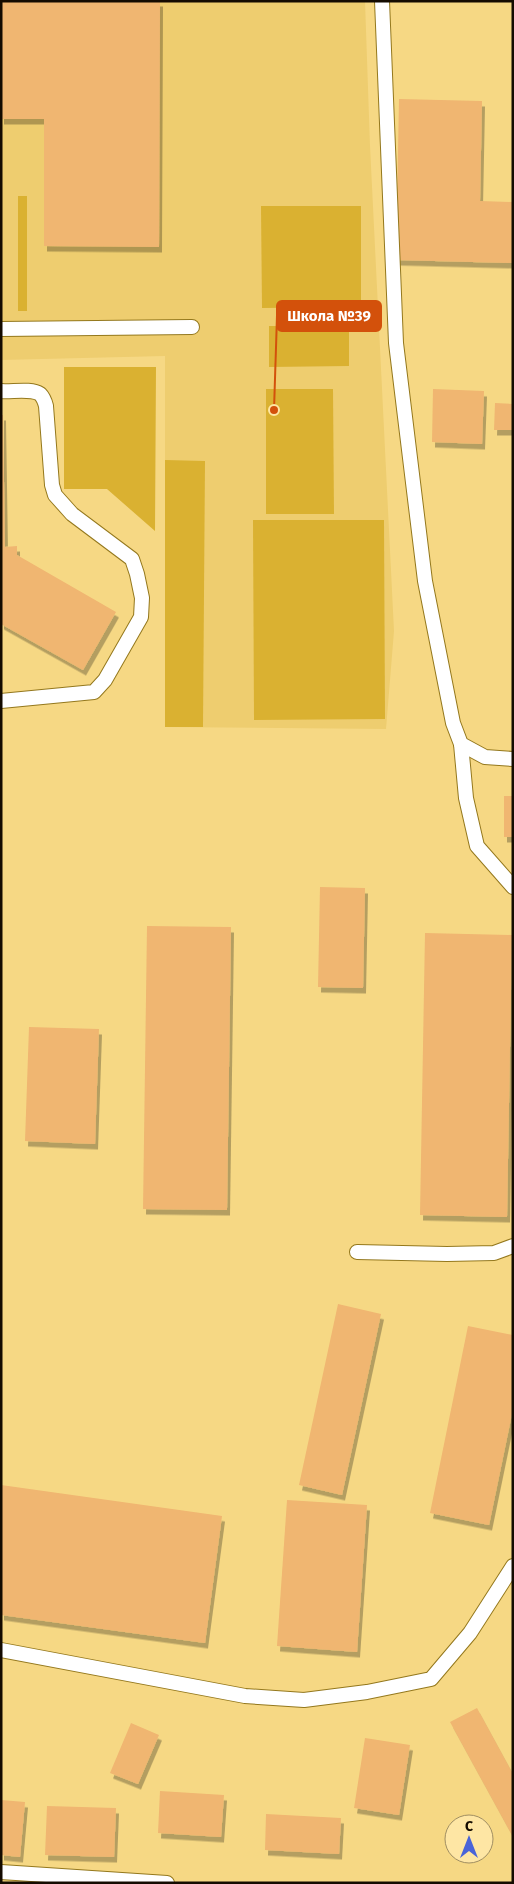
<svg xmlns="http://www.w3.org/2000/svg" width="514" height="1884" viewBox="0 0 514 1884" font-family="'Fira Sans',sans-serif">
	<defs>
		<filter id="shadow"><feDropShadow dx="3" dy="5.5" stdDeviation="0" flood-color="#0004"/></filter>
	</defs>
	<rect width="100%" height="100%" fill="#f6d884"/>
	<polygon fill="#eecd6f" points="1,1 365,1 370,146 394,631 386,729 165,727 165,356 1,360"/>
	<g fill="#dab131">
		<rect x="18" y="196" width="9" height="115"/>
		<polygon points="261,206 361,206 361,307 262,308"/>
		<polygon points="269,326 349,326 349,366 269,367"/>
		<polygon points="64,367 156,367 155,531 107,489 64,489"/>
		<polygon points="266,389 333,389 334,514 266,514"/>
		<polygon points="165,460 205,461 203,727 165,727"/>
		<polygon points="253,520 384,520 385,719 254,720"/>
	</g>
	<g fill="#f0b671" filter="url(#shadow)">
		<polygon points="1,1 160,1 159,247 44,246 44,119 1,119"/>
		<polygon points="399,99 482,101 480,201 513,202 513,263 396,260"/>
		<polygon points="433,389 484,391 482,444 432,442"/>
		<polygon points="495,403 513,404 513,430 494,430"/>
		<polygon points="1,415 3,415 5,547 17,546 17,555 116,612 83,670 1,624"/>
		<rect x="504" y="796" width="9" height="41"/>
		<polygon points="320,887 365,888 363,988 318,987"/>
		<polygon points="147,926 231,927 227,1210 143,1209"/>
		<polygon points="425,933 512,935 507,1217 420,1215"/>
		<polygon points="29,1027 99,1029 95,1144 25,1141"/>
		<polygon points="338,1304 381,1314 342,1495 299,1485"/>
		<polygon points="468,1326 513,1335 513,1409 489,1525 430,1513"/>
		<polygon points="1,1485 222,1516 205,1643 1,1615"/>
		<polygon points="287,1500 367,1505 357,1652 277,1646"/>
		<polygon points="477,1708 513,1774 513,1837 450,1722"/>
		<polygon points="131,1723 159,1735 138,1784 110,1773"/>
		<polygon points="365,1738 410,1745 399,1815 354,1808"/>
		<polygon points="160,1791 224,1795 221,1837 158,1833"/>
		<polygon points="1,1800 25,1802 20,1857 1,1855"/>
		<polygon points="47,1806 116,1808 114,1857 45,1855"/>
		<polygon points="266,1814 341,1818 339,1854 265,1850"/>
	</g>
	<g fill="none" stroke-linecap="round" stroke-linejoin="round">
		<g stroke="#94781d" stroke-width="16">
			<g id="lane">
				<polyline points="382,1 396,343 425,581 453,723 461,744 485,757 513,759"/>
				<polyline points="1,329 192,327"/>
				<path d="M 1,391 C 12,392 31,388 40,394 C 43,397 45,402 46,406 L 52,485 L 55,495 L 72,514 L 132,559 L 137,574 L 142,598 L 141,617 L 105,680 L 94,692 L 1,701"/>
				<polyline points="461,744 466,798 477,846 513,887"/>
				<polyline points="357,1252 447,1254 494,1253 513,1246"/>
				<polyline points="1,1650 245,1696 304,1700 367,1692 431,1679 470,1633 513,1566"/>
				<polyline points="1,1872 167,1883"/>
			</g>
		</g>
		<use href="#lane" stroke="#fff" stroke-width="14"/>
	</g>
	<path fill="none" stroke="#d3510b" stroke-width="2" d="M274 410L277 316"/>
	<circle fill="#d3510b" stroke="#fee6a4" stroke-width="2" cx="274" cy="410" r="5"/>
	<rect fill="#d3510b" stroke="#d3510b" stroke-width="2" x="277" y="301" width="104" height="30" rx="5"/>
	<g font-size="15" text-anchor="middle" font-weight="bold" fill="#fff">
		<text x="329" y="321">Школа №39</text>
	</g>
	<rect width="514" height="1884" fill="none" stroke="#140b00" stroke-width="5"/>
	<g transform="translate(469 1839)"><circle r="24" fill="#fee6a4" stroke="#a08e62"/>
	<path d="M0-4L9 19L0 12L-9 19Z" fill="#4a64d8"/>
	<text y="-8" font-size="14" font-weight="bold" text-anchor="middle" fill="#140b00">С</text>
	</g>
</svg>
